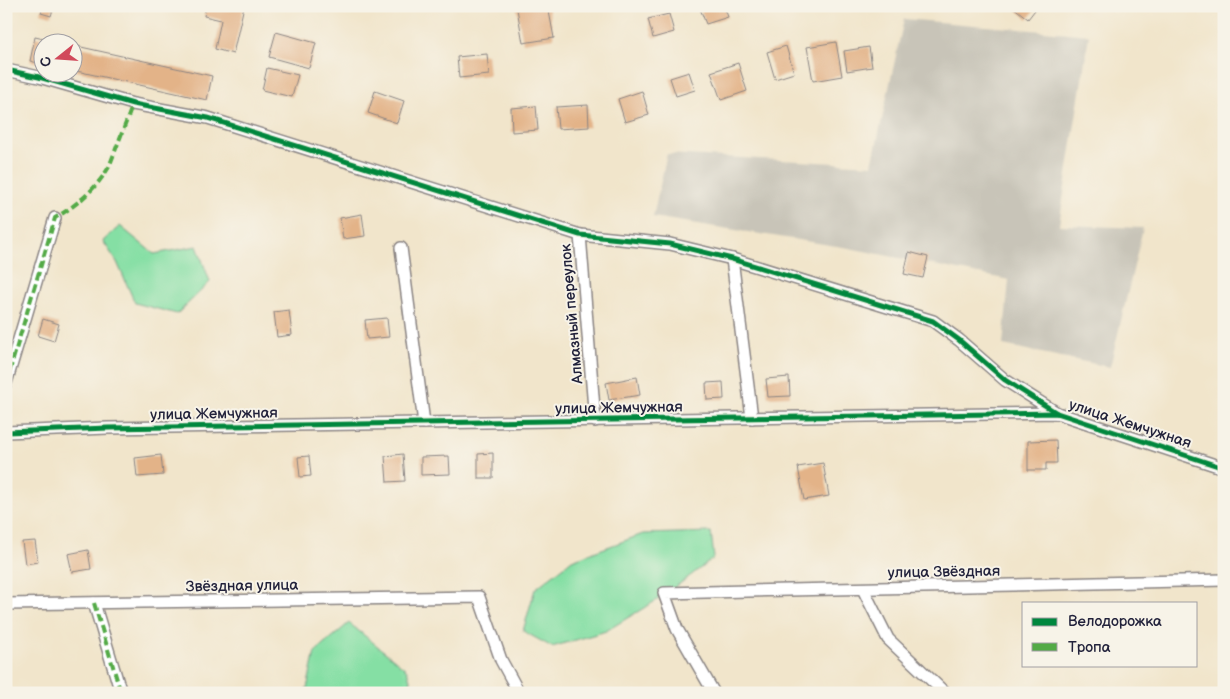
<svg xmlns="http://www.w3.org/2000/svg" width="1230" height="699" viewBox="0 0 1230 699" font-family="'Balsamiq Sans',sans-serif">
	<rect width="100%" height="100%" fill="#f7f3e8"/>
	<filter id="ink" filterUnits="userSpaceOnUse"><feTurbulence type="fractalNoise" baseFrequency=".02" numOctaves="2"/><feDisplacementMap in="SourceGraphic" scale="10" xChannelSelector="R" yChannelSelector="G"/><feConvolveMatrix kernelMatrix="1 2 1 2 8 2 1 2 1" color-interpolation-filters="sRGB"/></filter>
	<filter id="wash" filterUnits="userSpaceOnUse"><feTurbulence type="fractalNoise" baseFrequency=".0096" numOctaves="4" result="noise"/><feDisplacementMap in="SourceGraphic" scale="20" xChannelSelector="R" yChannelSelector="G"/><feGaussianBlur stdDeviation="1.12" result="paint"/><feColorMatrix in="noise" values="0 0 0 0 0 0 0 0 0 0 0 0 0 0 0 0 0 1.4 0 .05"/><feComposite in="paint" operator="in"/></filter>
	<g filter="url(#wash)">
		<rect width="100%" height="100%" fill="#f1e5cb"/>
		<polygon fill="#c8c4b8" points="904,19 1089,35 1059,225 1143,228 1110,367 1003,345 1009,280 849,248 653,217 667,154 872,165"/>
		<g fill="#85dfa4" stroke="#548070">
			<polygon points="120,226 154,254 197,246 210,282 177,314 135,303 117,262 103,241"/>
			<polygon points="711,532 714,558 662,597 606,631 552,647 523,631 535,589 572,560 643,534"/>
			<polygon points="349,623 407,670 414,693 306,693 315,652"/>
		</g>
		<g id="blocks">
			<g fill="#e3b388">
				<polygon points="43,6 54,6 51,16 41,13"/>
				<polygon points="206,6 244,6 233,54 215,49 221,20 204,16"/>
				<polygon points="533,6 548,6 554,38 523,43 517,9"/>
				<polygon points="699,6 724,6 728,17 706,24"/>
				<polygon points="1012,6 1038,6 1028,19"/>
				<polygon points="669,14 674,32 653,38 648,19"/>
				<polygon points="276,32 316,43 309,68 269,57"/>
				<polygon points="35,37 57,42 42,42 42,64 30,61"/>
				<polygon points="836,42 842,76 813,81 807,47"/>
				<polygon points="72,45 212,76 207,100 72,70"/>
				<polygon points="786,46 794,73 775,79 767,52"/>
				<polygon points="869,47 872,67 847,71 844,51"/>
				<polygon points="487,54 489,75 459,78 457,57"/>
				<polygon points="738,63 747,91 721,100 711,72"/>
				<polygon points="267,68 298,75 292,97 262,90"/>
				<polygon points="689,72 695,90 676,96 670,78"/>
				<polygon points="375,91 404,101 397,123 368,113"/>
				<polygon points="642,91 649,115 625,122 618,99"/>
				<polygon points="588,105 589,127 558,129 556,107"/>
				<polygon points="536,106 538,130 512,132 511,108"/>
				<polygon points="362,214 365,236 343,239 340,218"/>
				<polygon points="909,252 928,257 923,278 904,274"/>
				<polygon points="289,310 292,335 277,337 274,312"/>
				<polygon points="387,318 389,337 367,339 365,320"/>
				<polygon points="43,319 59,324 54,341 38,336"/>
				<polygon points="637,377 640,395 609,400 606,383"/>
				<polygon points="789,377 790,396 768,397 766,379"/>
				<polygon points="723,382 724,399 707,400 706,383"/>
				<polygon points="1056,440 1057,463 1046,463 1046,470 1028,470 1028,441"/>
				<polygon points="493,453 493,478 478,478 478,454"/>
				<polygon points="403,454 405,481 387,482 385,456"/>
				<polygon points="161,455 163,475 137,477 135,458"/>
				<polygon points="309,456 311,476 300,477 298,457"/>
				<polygon points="449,456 450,474 421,475 421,457"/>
				<polygon points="823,463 829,496 804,500 798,467"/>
				<polygon points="35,541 38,562 25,564 22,542"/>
				<polygon points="88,550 91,569 72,572 68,554"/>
			</g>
		</g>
	</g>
	<g filter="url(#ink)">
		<use href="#blocks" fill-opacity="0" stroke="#8a8483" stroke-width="1"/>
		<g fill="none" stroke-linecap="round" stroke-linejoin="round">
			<g stroke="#8a8483" stroke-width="14">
				<g id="street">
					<polyline points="6,70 39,77 133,104 208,118 580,235 670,244 732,259 933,321 959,340 1005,380 1057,413"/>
					<polyline points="580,235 595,421"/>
					<polyline points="401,248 424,423"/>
					<polyline points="732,259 752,418"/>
					<polyline points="6,383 55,218"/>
					<polyline points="6,432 108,428 1057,413 1224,468"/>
					<polyline points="863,589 888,639 945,693"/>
					<polyline points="94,603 121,693"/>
					<polyline points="6,604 479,597 501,660 519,693"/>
					<polyline points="714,693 677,629 664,593 1224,580"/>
				</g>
			</g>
			<use href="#street" stroke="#fff" stroke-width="11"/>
			<g stroke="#53aa46" stroke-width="4" stroke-dasharray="8 4" stroke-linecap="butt">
				<path d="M 6,383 L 55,218 C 78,204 95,190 109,167 L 133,104"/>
				<polyline points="94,603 121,693"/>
			</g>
			<g stroke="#f7f3e8" stroke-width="8">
				<g id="cycleway">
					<polyline points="6,70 39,77 133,104 208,118 580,235 670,244 732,259 933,321 959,340 1005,380 1057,413"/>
					<polyline points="6,432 108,428 1057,413 1224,468"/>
				</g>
			</g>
			<use href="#cycleway" stroke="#00873e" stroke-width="5"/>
		</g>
	</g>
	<g text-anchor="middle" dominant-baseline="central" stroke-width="4" stroke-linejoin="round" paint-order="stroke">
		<g font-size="15" fill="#22223b" stroke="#f7f3e8">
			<text transform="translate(572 314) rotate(-95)">Алмазный переулок</text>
			<text transform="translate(619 408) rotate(-1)">улица Жемчужная</text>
			<text transform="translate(214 414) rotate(-1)">улица Жемчужная</text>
			<text transform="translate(1130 424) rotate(18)">улица Жемчужная</text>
			<text transform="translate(944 572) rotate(-1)">улица Звёздная</text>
			<text transform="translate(242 586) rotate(-1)">Звёздная улица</text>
		</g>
	</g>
	<rect width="1230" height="699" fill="none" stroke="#f7f3e8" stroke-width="25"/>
	<rect x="1022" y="602" width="175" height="65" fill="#f7f3e8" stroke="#a29fa3"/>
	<rect x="1032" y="618" width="25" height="8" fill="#00873e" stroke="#a29fa3"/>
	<text x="1068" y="626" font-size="15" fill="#22223b">Велодорожка</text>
	<rect x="1032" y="643" width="25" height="8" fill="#53aa46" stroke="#a29fa3"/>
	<text x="1068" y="652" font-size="15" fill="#22223b">Тропа</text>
	<g transform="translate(58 58) rotate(253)"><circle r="24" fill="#f7f3e8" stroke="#a29fa3"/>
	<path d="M0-4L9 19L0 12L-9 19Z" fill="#d1495b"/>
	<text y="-8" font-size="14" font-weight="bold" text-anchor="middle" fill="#22223b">С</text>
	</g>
</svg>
